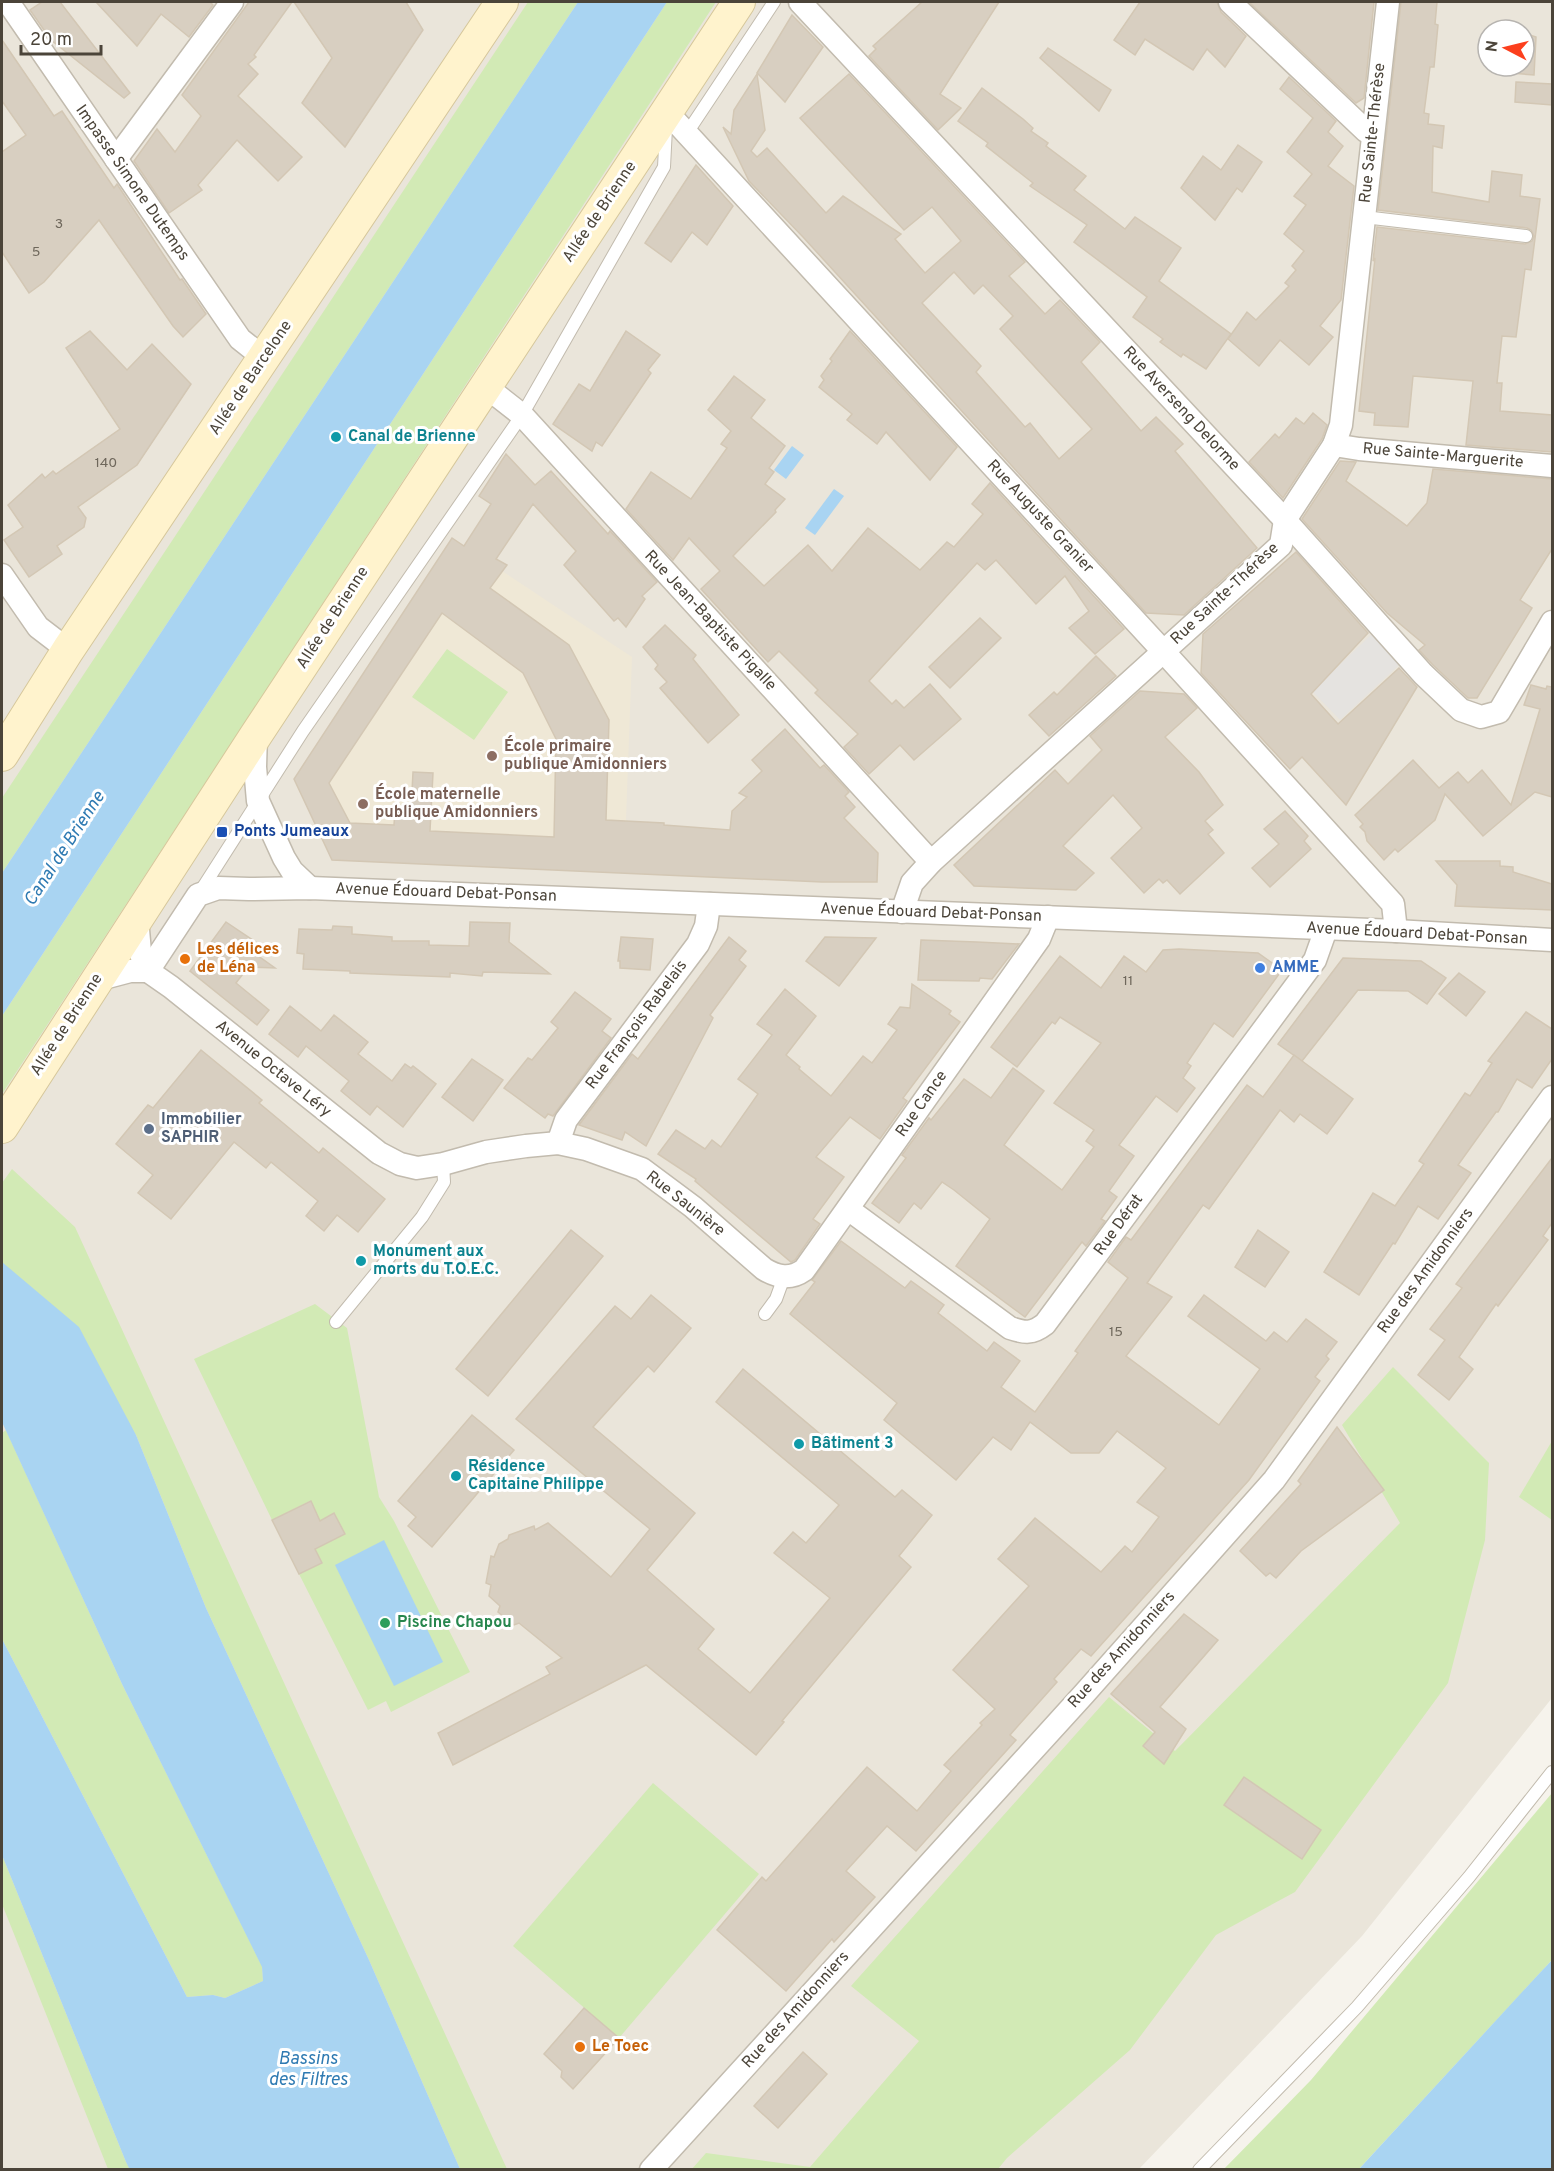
<svg xmlns="http://www.w3.org/2000/svg" width="1554" height="2171" viewBox="0 0 1554 2171" font-family="Overpass,sans-serif">
	<rect width="100%" height="100%" fill="#f6f3ec"/>
	<path fill="#eae5da" fill-rule="evenodd" d="M 2,2 L 1552,2 L 1552,1698 L 1362,1936 L 1139,2169 L 2,2170 ZM 1488,30 L 1524,30 L 1524,66 L 1488,66 Z"/>
	<polygon fill="#efe8d6" points="452,538 632,657 624,873 332,860 294,779"/>
	<g fill="#d2eab5">
		<polygon points="528,2 578,2 2,873 2,798"/>
		<polygon points="667,2 716,2 2,1094 2,1016"/>
		<polygon points="447,649 508,692 474,740 412,697"/>
		<polygon points="12,1169 75,1227 507,2169 460,2169 369,1960 206,1608 136,1435 2,1262 2,1183"/>
		<polygon points="315,1304 347,1328 379,1497 394,1521 470,1672 391,1712 386,1701 368,1710 299,1574 322,1563 315,1549 320,1521 310,1501 272,1520 194,1359"/>
		<polygon points="1393,1367 1489,1463 1485,1540 1448,1683 1295,1892 1216,1935 1130,2050 1007,2158 998,2169 691,2170 706,2153 810,2167 919,2041 851,1986 1109,1697 1175,1751 1400,1523 1342,1425"/>
		<polygon points="6,1430 122,1684 262,1966 263,1981 225,1998 213,1995 187,1997 2,1639 2,1433"/>
		<polygon points="1552,1441 1552,1520 1519,1497"/>
		<polygon points="653,1783 759,1874 619,2038 513,1946"/>
		<polygon points="1552,1793 1552,1960 1359,2169 1223,2170 1311,2080"/>
		<polygon points="2,1855 126,2162 130,2169 108,2169 2,1904"/>
	</g>
	<polygon fill="#e5e3e0" points="1372,634 1400,664 1340,720 1312,691"/>
	<g fill="#a9d4f2">
		<polygon points="578,2 667,2 2,1016 2,873"/>
		<polygon points="792,446 804,455 786,479 774,470"/>
		<polygon points="834,489 844,496 815,535 805,528"/>
		<polygon points="2,1262 79,1327 136,1435 206,1608 369,1960 460,2169 130,2170 126,2162 2,1855 2,1639 187,1997 213,1995 225,1998 263,1981 262,1967 122,1684 2,1422"/>
		<polygon points="384,1540 443,1662 394,1686 335,1565"/>
		<polygon points="1552,1960 1552,2169 1359,2169 1536,1977"/>
	</g>
	<g fill="#d8cfc1" stroke="#d3c7b4" stroke-width="1.5" fill-rule="evenodd">
		<polygon points="42,2 60,2 130,93 124,98 51,40 30,10"/>
		<polygon points="96,2 210,2 213,5 189,37 161,14 137,46"/>
		<polygon points="249,2 292,2 254,55 256,57 248,64 258,74 238,96 302,157 278,181 237,140 198,185 202,190 169,213 134,161 157,129 175,152 201,116 182,95"/>
		<polygon points="294,2 406,2 423,30 345,147 302,103 332,58"/>
		<polygon points="922,2 999,2 940,94 961,108 938,130 869,56 876,49 873,46"/>
		<polygon points="1140,2 1217,2 1221,12 1246,36 1225,67 1207,49 1193,70 1145,39 1135,55 1114,40"/>
		<polygon points="1249,2 1374,2 1364,98 1356,103"/>
		<polygon points="1401,2 1437,2 1435,24 1438,25 1434,67 1430,67 1424,113 1429,114 1428,124 1444,126 1442,148 1433,146 1432,192 1489,202 1492,171 1522,175 1520,196 1540,199 1531,270 1525,269 1516,337 1502,336 1497,383 1502,383 1500,411 1552,415 1552,452 1466,445 1473,381 1413,376 1408,427 1374,425 1375,413 1359,411 1375,258 1373,261 1377,227 1525,244 1532,241 1534,236 1531,230 1527,228 1378,210"/>
		<polygon points="792,15 823,47 785,102 757,73"/>
		<polygon points="1524,33 1536,37 1534,75 1511,73 1511,66 1524,66"/>
		<polygon points="2,40 54,116 62,111 114,188 117,184 180,280 182,279 206,314 183,337 173,326 99,220 44,282 29,293 2,252 2,152 26,135 2,101"/>
		<polygon points="1048,48 1111,90 1099,111 1040,58"/>
		<path d="M 757,74 L 765,130 L 751,151 L 757,157 L 767,148 L 826,213 L 843,196 L 901,234 L 895,239 L 925,273 L 961,241 L 932,207 L 904,230 L 800,118 L 849,74 L 1025,262 L 1009,276 L 1045,314 L 1060,300 L 1100,342 L 1081,362 L 1141,431 L 1156,417 L 1183,444 L 1175,451 L 1257,548 L 1184,615 L 1146,613 L 803,237 L 749,181 L 723,127 L 731,134 L 734,110 ZM 954,272 L 974,294 L 983,285 L 1013,316 L 1000,329 L 1092,429 L 1059,459 L 1030,423 L 1025,427 L 976,372 L 981,366 L 922,303 Z"/>
		<polygon points="1289,77 1336,121 1328,132 1343,146 1328,166 1354,186 1341,300 1320,326 1333,337 1309,365 1280,340 1259,366 1228,339 1247,312 1256,320 1289,286 1285,283 1296,270 1292,266 1304,251 1284,234 1306,205 1294,196 1312,174 1287,152 1313,118 1280,89"/>
		<polygon points="1516,82 1552,84 1552,105 1515,102"/>
		<polygon points="982,88 1023,119 1033,128 1031,131 1048,143 1046,146 1086,176 1074,190 1125,229 1135,217 1181,248 1159,281 1231,334 1206,369 1183,354 1181,357 1160,342 1163,339 1133,317 1147,297 1074,242 1087,225 1030,186 1033,183 986,146 988,143 958,121"/>
		<polygon points="1238,145 1262,162 1242,192 1237,188 1215,220 1181,188 1203,156 1221,170"/>
		<polygon points="696,165 733,206 707,245 692,232 671,262 645,243"/>
		<polygon points="90,331 127,370 152,344 191,384 137,465 78,507 86,518 84,527 57,546 62,554 29,577 4,540 23,527 8,505 42,474 45,478 53,471 56,474 120,429 66,348"/>
		<polygon points="626,331 660,355 648,370 651,373 602,446 596,442 592,451 553,424 579,384 590,391"/>
		<polygon points="850,331 957,447 930,480 886,432 877,444 847,420 852,414 819,387 824,380 821,376 832,361 830,359"/>
		<polygon points="734,376 765,400 751,418 785,446 769,468 774,472 765,484 785,499 775,510 776,512 733,556 764,586 808,545 832,571 868,528 920,570 947,542 954,547 983,514 972,504 990,483 1124,629 1095,654 1069,628 1089,611 1065,576 1036,604 996,560 985,570 977,563 869,681 892,704 896,700 904,708 930,684 961,719 914,760 900,745 869,774 844,747 858,734 815,693 818,690 779,651 768,662 701,589 720,571 689,538 673,560 626,509 651,472 691,499 727,448 721,444 731,431 708,410"/>
		<polygon points="1313,413 1327,425 1322,439 1283,498 1249,462 1275,434 1279,438 1296,418 1304,424"/>
		<path d="M 506,454 L 535,485 L 551,471 L 608,534 L 610,531 L 657,582 L 642,596 L 645,599 L 626,627 L 618,618 L 614,621 L 564,565 L 576,551 L 533,504 L 496,559 L 507,565 L 490,588 L 569,645 L 609,720 L 606,820 L 664,823 L 664,825 L 730,830 L 732,811 L 747,797 L 739,793 L 762,771 L 752,760 L 785,729 L 820,768 L 824,765 L 849,792 L 845,796 L 855,807 L 844,818 L 878,853 L 877,882 L 822,882 L 332,860 L 294,779 L 452,538 L 464,546 L 491,504 L 479,496 ZM 442,613 L 523,673 L 556,739 L 554,837 L 430,831 L 433,773 L 413,772 L 411,811 L 395,811 L 394,825 L 350,823 L 329,783 Z"/>
		<polygon points="1340,461 1356,462 1346,481 1407,526 1427,503 1433,469 1552,479 1552,549 1520,600 1532,608 1477,698 1468,698 1433,665 1419,650 1425,645 1387,613 1302,519"/>
		<polygon points="1296,552 1368,633 1311,694 1338,724 1399,668 1417,687 1346,805 1302,757 1290,769 1201,673 1203,634"/>
		<polygon points="980,618 1001,638 950,688 929,667"/>
		<polygon points="665,625 696,655 693,659 739,715 708,743 660,688 667,682 655,669 658,665 643,647"/>
		<polygon points="1096,656 1116,676 1049,736 1029,715 1054,692 1057,695"/>
		<polygon points="1531,685 1546,689 1547,686 1552,687 1552,797 1535,792 1483,836 1445,794 1435,820 1398,852 1395,849 1384,860 1367,841 1365,832 1360,827 1363,824 1355,815 1413,760 1439,788 1458,772 1468,783 1482,770 1511,805 1540,709 1524,705"/>
		<polygon points="1140,691 1184,694 1197,708 1165,737 1199,772 1223,805 1205,821 1213,830 1208,834 1224,853 1180,894 1167,880 1163,883 1159,879 1144,893 1111,858 1142,828 1113,795 1063,846 1094,873 1076,890 974,886 954,865 1055,770 1068,784 1102,750 1090,736"/>
		<polygon points="1285,811 1308,836 1304,841 1311,849 1270,887 1252,868 1279,844 1264,829"/>
		<polygon points="1436,861 1500,861 1500,866 1513,867 1513,872 1552,884 1552,910 1455,906 1457,885"/>
		<polygon points="226,922 263,947 257,955 275,968 242,967 246,970 236,983 269,1010 257,1025 190,971"/>
		<polygon points="470,922 510,923 509,942 550,974 483,972 482,976 450,973 450,977 350,973 350,971 303,969 304,954 297,953 299,929 332,930 333,926 352,927 352,934 392,937 392,941 429,941 429,945 469,946"/>
		<polygon points="621,937 653,939 650,970 620,968 620,961 618,961"/>
		<polygon points="729,937 746,951 739,960 746,966 710,1015 713,1018 646,1146 625,1132 622,1140 579,1125 632,1054 638,1059"/>
		<polygon points="825,937 876,938 839,986 806,961"/>
		<polygon points="921,940 977,942 1019,944 992,979 980,978 979,981 918,980"/>
		<polygon points="1179,949 1258,953 1282,970 1233,1037 1214,1023 1187,1063 1191,1066 1183,1078 1195,1088 1177,1112 1156,1096 1119,1145 1134,1156 1109,1191 1117,1197 1101,1219 1105,1221 1086,1246 1082,1242 1025,1317 956,1266 990,1219 954,1190 942,1182 921,1209 914,1203 899,1223 872,1203 906,1158 902,1155 929,1118 931,1120 964,1079 991,1098 1013,1068 1044,1091 1004,1145 1062,1190 1094,1147 1086,1141 1094,1130 1054,1103 1101,1043 1060,1017 1055,1024 1052,1022 1017,1067 991,1047 1060,956 1101,988 1124,956 1146,972 1163,950"/>
		<polygon points="1343,958 1421,961 1446,978 1427,1004 1408,991 1358,990 1302,1061 1278,1044"/>
		<polygon points="1459,973 1485,992 1466,1016 1439,994"/>
		<polygon points="912,984 951,1011 949,1014 960,1022 903,1098 907,1101 880,1139 850,1117 816,1157 844,1177 813,1219 820,1224 795,1260 791,1262 695,1181 696,1179 658,1154 676,1130 705,1149 712,1140 721,1147 758,1094 738,1079 772,1035 757,1024 785,989 816,1016 786,1055 800,1067 799,1069 831,1096 863,1056 872,1063 897,1030 888,1024 900,1007 910,1008"/>
		<polygon points="575,992 611,1019 602,1031 611,1038 553,1116 548,1114 545,1118 504,1088 528,1058 532,1060 558,1028 551,1022"/>
		<polygon points="290,1006 321,1031 334,1015 368,1042 358,1054 392,1081 405,1064 411,1068 413,1066 436,1084 403,1127 377,1106 370,1115 341,1091 349,1081 306,1046 298,1057 269,1034"/>
		<polygon points="1526,1012 1552,1029 1552,1059 1532,1088 1517,1079 1498,1112 1496,1112 1458,1165 1471,1173 1438,1219 1418,1206 1395,1244 1393,1243 1359,1295 1324,1272 1373,1193 1395,1206 1424,1164 1419,1161 1465,1093 1470,1096 1492,1063 1488,1061"/>
		<polygon points="201,1050 262,1100 259,1103 319,1153 323,1148 385,1199 358,1232 337,1215 324,1231 306,1216 318,1201 271,1162 266,1168 234,1142 171,1219 138,1193 153,1175 116,1144 148,1105 153,1108"/>
		<polygon points="1294,1055 1353,1099 1327,1134 1300,1114 1294,1122 1280,1110 1209,1209 1203,1205 1147,1283 1172,1297 1126,1356 1219,1425 1260,1369 1188,1316 1204,1295 1266,1341 1274,1332 1287,1342 1306,1319 1337,1342 1326,1356 1329,1359 1315,1377 1320,1381 1249,1480 1091,1656 1081,1649 1054,1679 1057,1682 1010,1735 1016,1740 916,1851 887,1826 846,1871 875,1897 834,1942 832,1939 786,1991 717,1930 762,1877 766,1881 867,1767 917,1811 951,1771 944,1765 982,1725 980,1723 995,1709 953,1670 1029,1586 998,1559 1035,1518 1101,1572 1125,1546 1132,1552 1159,1517 1137,1502 1166,1468 1117,1431 1099,1453 1071,1453 1030,1422 1011,1450 993,1437 956,1480 884,1420 897,1403 790,1314 815,1282 812,1280 841,1241 905,1288 911,1281 944,1305 938,1313 987,1351 994,1342 1020,1361 1001,1387 1035,1412 1078,1353 1075,1351 1128,1278 1108,1262 1126,1237 1131,1240 1247,1085 1263,1097"/>
		<polygon points="472,1059 503,1080 473,1121 442,1097"/>
		<polygon points="1552,1158 1552,1223 1543,1236 1548,1240 1498,1306 1496,1304 1459,1357 1473,1369 1449,1400 1418,1375 1445,1340 1430,1329 1462,1288 1456,1284"/>
		<polygon points="571,1230 603,1256 488,1396 456,1369"/>
		<polygon points="1258,1230 1289,1252 1265,1287 1235,1267"/>
		<polygon points="651,1295 691,1328 654,1372 648,1366 593,1427 695,1513 647,1570 714,1629 698,1649 750,1693 830,1598 774,1553 793,1532 806,1543 839,1505 716,1402 743,1369 895,1497 902,1490 932,1515 899,1556 911,1567 782,1721 784,1722 756,1755 646,1665 453,1765 438,1733 550,1674 546,1667 562,1658 519,1623 514,1625 498,1612 500,1606 489,1596 491,1585 486,1583 491,1556 494,1557 499,1544 508,1539 509,1535 534,1526 535,1530 548,1523 611,1577 650,1529 516,1419 615,1306 631,1319"/>
		<polygon points="472,1415 514,1450 432,1547 408,1526 416,1517 398,1501"/>
		<polygon points="1337,1427 1384,1490 1301,1551 1276,1578 1270,1573 1266,1576 1240,1551 1301,1484 1298,1481"/>
		<polygon points="311,1501 320,1521 334,1513 345,1534 315,1549 322,1563 299,1574 272,1520"/>
		<polygon points="1184,1614 1218,1640 1160,1707 1186,1729 1164,1764 1143,1746 1155,1732 1111,1694"/>
		<polygon points="1244,1777 1321,1830 1302,1859 1224,1805"/>
		<polygon points="584,2008 619,2038 573,2089 561,2077 562,2071 544,2054"/>
		<polygon points="803,2052 827,2074 778,2128 754,2106"/>
	</g>
	<g fill="none" stroke-linecap="round" stroke-linejoin="round">
		<g stroke="#c2bbae" stroke-width="14">
			<g id="lane">
				<polyline points="687,133 774,2"/>
				<polyline points="1364,217 1526,236"/>
				<polyline points="200,892 303,731 522,415 664,167 666,128"/>
				<polyline points="765,1314 776,1299 784,1277"/>
				<polyline points="336,1322 422,1217 444,1182 443,1164"/>
				<polyline points="1199,2170 1357,2007 1469,1877 1552,1772"/>
			</g>
		</g>
		<g stroke="#c2bbae" stroke-width="25">
			<g id="street">
				<polyline points="8,2 240,339 264,358"/>
				<polyline points="800,2 1285,520 1423,674 1461,710 1481,717 1499,712 1552,622"/>
				<polyline points="1230,2 1366,131 1373,135"/>
				<polyline points="667,112 1163,651 1393,904 1396,931"/>
				<polyline points="116,159 232,2"/>
				<polyline points="485,386 522,415 931,862"/>
				<polyline points="1334,445 1359,449 1552,466"/>
				<polyline points="2,575 38,627 68,650"/>
				<polyline points="256,735 255,767 258,801 284,858 292,871 310,888"/>
				<polyline points="902,912 912,883 931,862 1281,545 1285,520 1334,445 1341,425 1388,2"/>
				<path d="M 137,919 L 140,952 L 148,971 L 171,987 L 379,1153 L 400,1164 L 417,1168 L 443,1164 L 486,1152 L 526,1146 L 558,1143 L 586,1149 L 642,1169 L 693,1207 L 764,1269 C 777,1277 790,1280 804,1270 L 1039,939 L 1048,917"/>
				<polyline points="148,971 198,895 218,888 249,889 310,888 1396,931 1552,940"/>
				<polyline points="96,980 130,971 148,971"/>
				<polyline points="558,1143 566,1120 698,944 706,926 709,904"/>
				<path d="M 848,1209 L 1010,1328 C 1025,1333 1032,1334 1045,1324 L 1315,960 L 1326,929"/>
				<polyline points="651,2170 1084,1694 1274,1480 1552,1097"/>
			</g>
		</g>
		<g stroke="#d6c79b" stroke-width="34">
			<g id="secondary">
				<polyline points="2,755 68,650 502,2"/>
				<polyline points="2,1127 256,735 739,2"/>
			</g>
		</g>
		<use href="#lane" stroke="#fff" stroke-width="12"/>
		<use href="#street" stroke="#fff" stroke-width="22"/>
		<use href="#secondary" stroke="#fff3cd" stroke-width="32"/>
	</g>
	<g fill="#0f9aa8" stroke="#fff" stroke-width="2">
		<circle cx="336" cy="437" r="6"/>
		<circle cx="361" cy="1261" r="6"/>
		<circle cx="799" cy="1444" r="6"/>
		<circle cx="456" cy="1476" r="6"/>
	</g>
	<g fill="#8d6e63" stroke="#fff" stroke-width="2">
		<circle cx="492" cy="756" r="6"/>
		<circle cx="363" cy="804" r="6"/>
	</g>
	<rect fill="#1a4fb4" stroke="#fff" stroke-width="2" x="216" y="826" width="12" height="12" rx="3"/>
	<g fill="#e8710a" stroke="#fff" stroke-width="2">
		<circle cx="185" cy="959" r="6"/>
		<circle cx="580" cy="2047" r="6"/>
	</g>
	<circle fill="#3f7fe0" stroke="#fff" stroke-width="2" cx="1260" cy="968" r="6"/>
	<circle fill="#5c6f8a" stroke="#fff" stroke-width="2" cx="149" cy="1129" r="6"/>
	<circle fill="#2e9e5b" stroke="#fff" stroke-width="2" cx="385" cy="1623" r="6"/>
	<g text-anchor="middle" dominant-baseline="central" stroke-width="6" stroke-linejoin="round" paint-order="stroke">
		<g font-size="14" fill="#6e675b">
			<text x="59" y="224">3</text>
			<text x="36" y="252">5</text>
			<text x="106" y="463">140</text>
			<text x="1128" y="981">11</text>
			<text x="1116" y="1332">15</text>
		</g>
		<g font-size="16" fill="#4b4439" stroke="#fff">
			<text transform="translate(1373 133) rotate(-84)">Rue Sainte-Thérèse</text>
			<text transform="translate(132 183) rotate(55)">Impasse Simone Dutemps</text>
			<text transform="translate(600 212) rotate(-56)">Allée de Brienne</text>
			<text transform="translate(251 378) rotate(-56)">Allée de Barcelone</text>
			<text transform="translate(1181 409) rotate(47)">Rue Averseng Delorme</text>
			<text transform="translate(1443 456) rotate(5)">Rue Sainte-Marguerite</text>
			<text transform="translate(1040 517) rotate(47)">Rue Auguste Granier</text>
			<text transform="translate(1225 594) rotate(-43)">Rue Sainte-Thérèse</text>
			<text transform="translate(333 618) rotate(-57)">Allée de Brienne</text>
			<text transform="translate(710 621) rotate(47)">Rue Jean-Baptiste Pigalle</text>
			<text transform="translate(446 893) rotate(2)">Avenue Édouard Debat-Ponsan</text>
			<text transform="translate(931 913) rotate(2)">Avenue Édouard Debat-Ponsan</text>
			<text transform="translate(1417 934) rotate(3)">Avenue Édouard Debat-Ponsan</text>
			<text transform="translate(67 1025) rotate(-57)">Allée de Brienne</text>
			<text transform="translate(637 1025) rotate(-53)">Rue François Rabelais</text>
			<text transform="translate(273 1069) rotate(39)">Avenue Octave Léry</text>
			<text transform="translate(922 1104) rotate(-55)">Rue Cance</text>
			<text transform="translate(685 1204) rotate(38)">Rue Saunière</text>
			<text transform="translate(1119 1225) rotate(-54)">Rue Dérat</text>
			<text transform="translate(1426 1271) rotate(-54)">Rue des Amidonniers</text>
			<text transform="translate(1122 1650) rotate(-48)">Rue des Amidonniers</text>
			<text transform="translate(796 2010) rotate(-48)">Rue des Amidonniers</text>
		</g>
		<g font-size="16" font-weight="bold" fill="#0d838f" stroke="#fff" text-anchor="start">
			<text x="348" y="437">Canal de Brienne</text>
			<text x="373" y="1252">Monument aux<tspan x="373" dy="18">morts du T.O.E.C.</tspan></text>
			<text x="811" y="1444">Bâtiment 3</text>
			<text x="468" y="1467">Résidence<tspan x="468" dy="18">Capitaine Philippe</tspan></text>
		</g>
		<g font-size="16" font-weight="bold" fill="#785e54" stroke="#fff" text-anchor="start">
			<text x="504" y="747">École primaire<tspan x="504" dy="18">publique Amidonniers</tspan></text>
			<text x="375" y="795">École maternelle<tspan x="375" dy="18">publique Amidonniers</tspan></text>
		</g>
		<g font-size="16" font-weight="bold" fill="#164399" stroke="#fff" text-anchor="start">
			<text x="234" y="832">Ponts Jumeaux</text>
		</g>
		<g font-size="16" font-weight="bold" fill="#c56008" stroke="#fff" text-anchor="start">
			<text x="197" y="950">Les délices<tspan x="197" dy="18">de Léna</tspan></text>
			<text x="592" y="2047">Le Toec</text>
		</g>
		<g font-size="16" font-weight="bold" fill="#366cbe" stroke="#fff" text-anchor="start">
			<text x="1272" y="968">AMME</text>
		</g>
		<g font-size="16" font-weight="bold" fill="#4e5e75" stroke="#fff" text-anchor="start">
			<text x="161" y="1120">Immobilier<tspan x="161" dy="18">SAPHIR</tspan></text>
		</g>
		<g font-size="16" font-weight="bold" fill="#27864d" stroke="#fff" text-anchor="start">
			<text x="397" y="1623">Piscine Chapou</text>
		</g>
		<g font-size="18" font-style="italic" fill="#2e7ab2" stroke="#fff">
			<text transform="translate(65 849) rotate(-57)">Canal de Brienne</text>
			<text x="308" y="2059">Bassins<tspan x="308" dy="21">des Filtres</tspan></text>
		</g>
	</g>
	<rect width="1554" height="2171" fill="none" stroke="#4b4439" stroke-width="6"/>
	<g transform="translate(1506 48) rotate(277)"><circle r="28" fill="#ffffff" stroke="#b7b4b0" stroke-width="1.5"/>
	<path d="M0-4.5L10 22L0 15L-10 22Z" fill="#fc3f1d"/>
	<text y="-9" font-size="16" font-weight="bold" text-anchor="middle" fill="#4b4439">N</text>
	</g>
	<path d="M21 45v9h80v-9" fill="none" stroke="#4b4439" stroke-width="3"/>
	<text x="30" y="45" font-size="18" fill="#4b4439" stroke="#ffffff" stroke-width="4.5" paint-order="stroke">20 m</text>
</svg>
